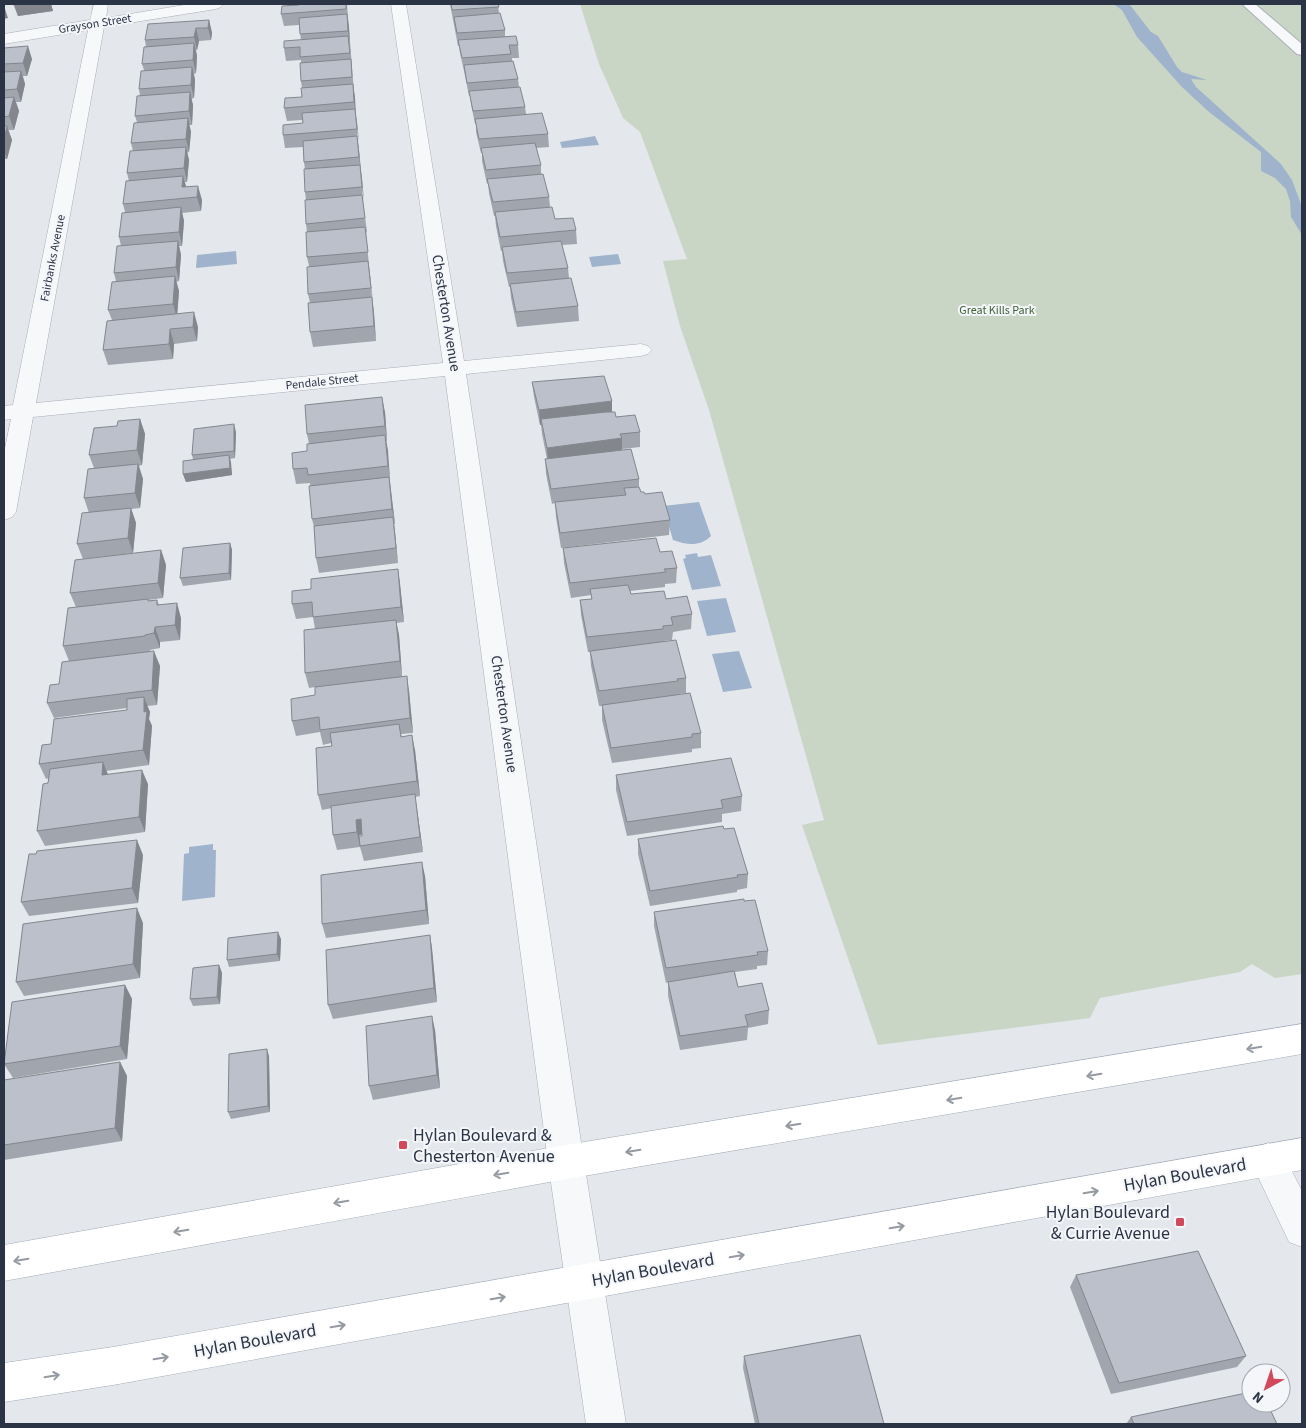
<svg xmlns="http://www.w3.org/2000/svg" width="1306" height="1428" viewBox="0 0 1306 1428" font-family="'Source Sans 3',sans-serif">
	<rect width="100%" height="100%" fill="#e4e7ec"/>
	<polygon fill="#c9d6c5" points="580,4 1302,4 1302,974 1275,978 1252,964 1240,972 1100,998 1090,1018 878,1045 802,825 824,820 709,410 680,326 663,261 687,259 640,132 623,118 599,64"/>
	<g fill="#9fb4cc">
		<polygon points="1113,4 1130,5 1151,32 1158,36 1177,67 1182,72 1207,80 1191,79 1196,87 1281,164 1292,180 1302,207 1302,235 1291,217 1290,201 1286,189 1275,178 1261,171 1261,152 1209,112 1182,87 1137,37 1122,10"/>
		<polygon points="595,136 599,145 562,148 560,142"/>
		<polygon points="236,251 237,264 196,268 197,255"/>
		<polygon points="618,254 621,264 592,267 589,257"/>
		<path d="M 699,502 L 711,536 C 700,547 687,545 673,540 L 663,506 Z"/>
		<polygon points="697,553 698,557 711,555 721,586 692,590 683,559 686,558 685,555"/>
		<polygon points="726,598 736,632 707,636 697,601"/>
		<polygon points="739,651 752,688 723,692 712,654"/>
		<polygon points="213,844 213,850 216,850 215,897 182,901 184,854 189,853 189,847"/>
	</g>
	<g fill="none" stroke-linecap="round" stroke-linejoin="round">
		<g stroke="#a9aeb7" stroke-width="2">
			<polygon id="lane" points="1242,4 1255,4 1302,44 1302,55 1297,54"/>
		</g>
		<g stroke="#a9aeb7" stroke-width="1">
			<g id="street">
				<polygon points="94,4 108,4 106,18 190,4 224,4 221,7 216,9 104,27 36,403 443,363 391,4 406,4 464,361 641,344 648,346 652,350 648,354 641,356 466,374 584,1162 626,1424 586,1424 548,1162 445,376 33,417 16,512 12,517 4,520 4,453 11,419 4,420 4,406 13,405 88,30 4,44 4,34 90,20"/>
				<polygon points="1268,1143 1280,1148 1302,1191 1302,1247 1289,1242 1250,1160 1256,1148"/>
			</g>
		</g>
		<g stroke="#a3abb8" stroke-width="1">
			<g id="primary">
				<polygon points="1302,1024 1302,1054 566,1179 4,1281 4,1245 566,1145"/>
				<polygon points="1302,1138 1302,1170 113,1385 4,1402 4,1363 113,1347"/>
			</g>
		</g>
		<use href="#lane" fill="#f7f8fa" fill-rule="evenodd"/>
		<use href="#street" fill="#f7f8fa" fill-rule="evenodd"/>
		<use href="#primary" fill="#fff" fill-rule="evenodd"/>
	</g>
	<g fill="#a1a5ae" fill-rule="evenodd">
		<polygon points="13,4 51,4 53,11 18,16"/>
		<polygon points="299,4 347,4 358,142 361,171 363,201 367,232 366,233 376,341 313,347 310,332 310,303 308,294 309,266 307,257 307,232 306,224 306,200 305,192 305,169 304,162 303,147 285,148 283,135 303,123 302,120 287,121 284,108 302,97 302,88 301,81 301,60 286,61 284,48 301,40 299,25 284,26 281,14 299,5"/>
		<polygon points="450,4 498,4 499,14 505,30 505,37 518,45 519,58 512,58 512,61 518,79 519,87 525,107 526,114 548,134 549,147 536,148 541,165 541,174 549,197 550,207 555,219 576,230 577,244 562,245 568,268 569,278 578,306 579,321 517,327 511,298 510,287 509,287 503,261 502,251 501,251 496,226 495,216 494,216 489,193 488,183 487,184 482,161 482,153 481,153 476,132 476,124 475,124 471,104 470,96 469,96 464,71 460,53 459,46 458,46"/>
		<polygon points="209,20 212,33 211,40 199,41 197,50 196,50 197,56 196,73 194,74 195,80 194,98 191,99 193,105 192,125 189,125 191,132 189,152 187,153 189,160 187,182 185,182 186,187 202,200 201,211 182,213 184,221 182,246 179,246 181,255 179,281 176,282 179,291 177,314 198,327 197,341 174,344 173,359 108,365 103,350 112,320 108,310 116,281 114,273 121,246 119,237 125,212 123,204 129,181 127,173 133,151 131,143 137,122 135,116 140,96 139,89 144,70 142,64 146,47 145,40"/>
		<polygon points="4,48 32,59 27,76 23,76 25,84 21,102 16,102 19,111 14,130 8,130 12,140 7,159 4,159"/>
		<polygon points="532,382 612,412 616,417 640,432 640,447 622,449 622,450 639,479 639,487 641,492 645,494 670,520 669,535 561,548 556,517 555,503 552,504 546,474 545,459 547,459 542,434 541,425 540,425 534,397"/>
		<polygon points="385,412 387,441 386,441 390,481 395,524 394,524 398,563 319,573 316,558 314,527 312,519 310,483 296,484 293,469 307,451 309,444 307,434"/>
		<polygon points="140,419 145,434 142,465 139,466 143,479 140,508 131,509 136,523 133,553 83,559 77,544 89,513 84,498 94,468 89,455"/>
		<polygon points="236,432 235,458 230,459 232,475 186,482 183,474 193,459 192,455"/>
		<polygon points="230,543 232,550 231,580 183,586 180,578"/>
		<polygon points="563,548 660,552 677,568 676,583 665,584 665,587 630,591 631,594 666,599 692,614 691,629 673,632 672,640 663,641 663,642 686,678 686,693 678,694 678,695 701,733 701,748 692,749 692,752 612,763 602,720 602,706 599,706 591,666 590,652 588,652 581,615 580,600 591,599 591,595 571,598 564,563"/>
		<polygon points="161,550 166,565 163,598 148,600 148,601 157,600 159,605 181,618 180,640 160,642 160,648 150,650 150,651 160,666 157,705 147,706 150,712 149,719 152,726 149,765 106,771 108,774 148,784 145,832 45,846 37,831 49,778 46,779 39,764 51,744 127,710 127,708 54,718 47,703 59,684 69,661 63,646 76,607 70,593"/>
		<path d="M 398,569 L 400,584 L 404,622 L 396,623 L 399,635 L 402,676 L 409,691 L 413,733 L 401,734 L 402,737 L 415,750 L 420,796 L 415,797 L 417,809 L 423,852 L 364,861 L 360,847 L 337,850 L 333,835 L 332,808 L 322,810 L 318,795 L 332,746 L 331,743 L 323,745 L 320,732 L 296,736 L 292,721 L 315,695 L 315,687 L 309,688 L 305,673 L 315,629 L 313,617 L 296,619 L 292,604 L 311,589 ZM 362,834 L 362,836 L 360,840 L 359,835 Z"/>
		<polygon points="616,775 742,796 741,811 722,814 722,822 627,836 616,790"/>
		<polygon points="638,839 748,874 747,888 737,890 737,892 650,906 638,854"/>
		<polygon points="143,855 138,903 29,916 21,902"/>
		<polygon points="425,876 429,924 326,938 322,924"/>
		<polygon points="744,901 768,951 767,965 757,966 757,969 735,972 738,987 769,1010 768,1024 748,1028 747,1040 680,1050 668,996 668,982 666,983 654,926 654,912"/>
		<polygon points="143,923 140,978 24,996 16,982"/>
		<polygon points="430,935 432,949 437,1002 333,1019 328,1005"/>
		<polygon points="281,939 280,961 229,967 227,960"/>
		<polygon points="219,965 222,973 220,1004 193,1006 190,999"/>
		<polygon points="125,985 132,999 127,1059 13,1078 4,1064"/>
		<polygon points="435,1030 440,1088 373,1100 369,1086"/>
		<polygon points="269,1056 270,1112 231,1119 228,1112"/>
		<polygon points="120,1062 127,1076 122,1141 4,1160 4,1080"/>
		<polygon points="1076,1275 1246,1356 1237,1367 1111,1394 1070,1287"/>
		<polygon points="744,1356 884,1424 755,1424 743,1368"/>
		<polygon points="1131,1417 1277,1424 1126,1424"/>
	</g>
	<g fill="#83868d">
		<polygon points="14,4 51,4 53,11 18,16"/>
		<polygon points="4,6 8,18 4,19"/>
		<polygon points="347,14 349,27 350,43 348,31"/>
		<polygon points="209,20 212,33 211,40 208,28"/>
		<polygon points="196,28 199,41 197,50 194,37"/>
		<polygon points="194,43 197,56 196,73 193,60"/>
		<polygon points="28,46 32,59 27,76 23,63"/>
		<polygon points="192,67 195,80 194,98 191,85"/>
		<polygon points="21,71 25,84 21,102 17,89"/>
		<polygon points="353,84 355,97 356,116 354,102"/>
		<polygon points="190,92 193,105 192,125 189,111"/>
		<polygon points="14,97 19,111 14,130 9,116"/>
		<polygon points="355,109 357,122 359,142 357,129"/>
		<polygon points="188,118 191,132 189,152 186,139"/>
		<polygon points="7,126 12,140 7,159 4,150 4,139"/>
		<polygon points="357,136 359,150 361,171 359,157"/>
		<polygon points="186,147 189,160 187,182 184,168"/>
		<polygon points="360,165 362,178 364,201 362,187"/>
		<polygon points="183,176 187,190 182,187"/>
		<polygon points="198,186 202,200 201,211 197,197"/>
		<polygon points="181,207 184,221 182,246 179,232"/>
		<polygon points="178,241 181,255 179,281 176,267"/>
		<polygon points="368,261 370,275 373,302 371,288"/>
		<polygon points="175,276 179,291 177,318 173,304"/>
		<polygon points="372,297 374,312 376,341 374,326"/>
		<polygon points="194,312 198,327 197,341 193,327"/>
		<polygon points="170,329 174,344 173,359 169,344"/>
		<polygon points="382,397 385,412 387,441 385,426"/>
		<polygon points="612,401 612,416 541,419 541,425 540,425 539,410"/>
		<polygon points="140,419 145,434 142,465 137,450"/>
		<polygon points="234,424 236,432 235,458 234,451"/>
		<polygon points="385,435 388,450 390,481 388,466"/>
		<polygon points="622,438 622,453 548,463 547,448"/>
		<polygon points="229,455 231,462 232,475 186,482 183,474"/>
		<polygon points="138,464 143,479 140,508 135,493"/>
		<polygon points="389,477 391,492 395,524 392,509"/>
		<polygon points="131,508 136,523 133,553 128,538"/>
		<polygon points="393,517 395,532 398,563 396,548"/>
		<polygon points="230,543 232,550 231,580 229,573"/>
		<polygon points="161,550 166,565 163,598 158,583"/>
		<polygon points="398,569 400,584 404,622 401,607"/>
		<polygon points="177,603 181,618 180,640 175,625"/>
		<polygon points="396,620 399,635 402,676 400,661"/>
		<polygon points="155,627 160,642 160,648 154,633"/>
		<polygon points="154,651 160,666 157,705 152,690"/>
		<polygon points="407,676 409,691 413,733 410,718"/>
		<polygon points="144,697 150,712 149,719 152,726 149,765 143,750"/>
		<polygon points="412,735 415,750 420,796 417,781"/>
		<polygon points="103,762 109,777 102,775"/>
		<polygon points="142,770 148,784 145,832 139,817"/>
		<polygon points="415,794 417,809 423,852 420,837"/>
		<polygon points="361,819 364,834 359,835 360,847 357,832 356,820"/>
		<polygon points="137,840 143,855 138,903 132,888"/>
		<polygon points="422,862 425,876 429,924 426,910"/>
		<polygon points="137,908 143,923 140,978 133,964"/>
		<polygon points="278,932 281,939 280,961 277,954"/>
		<polygon points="430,935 432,949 437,1002 434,988"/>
		<polygon points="219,965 222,973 220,1004 217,997"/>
		<polygon points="125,985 132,999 127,1059 120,1046"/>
		<polygon points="432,1016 435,1030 440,1088 437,1075"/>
		<polygon points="267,1049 269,1056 270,1112 268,1106"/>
		<polygon points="120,1062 127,1076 122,1141 115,1128"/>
	</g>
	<g fill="#bbc0ca" stroke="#83868d">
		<polygon points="299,4 346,4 346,9 281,14 282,6 299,5"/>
		<polygon points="451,4 498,4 499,7 452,10"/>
		<polygon points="500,13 505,30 457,33 454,17"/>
		<polygon points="347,14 348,31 300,34 299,18"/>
		<polygon points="209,20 208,28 196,28 194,37 145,40 148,24"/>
		<polygon points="348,36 350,53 300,57 300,47 284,48 284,41"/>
		<polygon points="516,36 518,45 509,45 511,54 462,58 458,40"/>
		<polygon points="194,43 193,60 142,64 144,47"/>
		<polygon points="28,46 23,63 4,64 4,48"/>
		<polygon points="351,59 352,77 301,81 300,63"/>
		<polygon points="513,61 518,79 467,83 464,65"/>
		<polygon points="192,67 191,85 139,89 141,71"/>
		<polygon points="21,71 17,89 4,90 4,72"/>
		<polygon points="353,84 354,102 284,108 285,98 302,97 301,88"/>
		<polygon points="520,87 525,107 473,111 469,91"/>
		<polygon points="190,92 189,111 135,116 137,96"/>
		<polygon points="14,97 9,116 4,117 4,98"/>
		<polygon points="355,109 357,129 283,135 283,125 303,123 302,113"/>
		<polygon points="542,113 548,134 479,139 475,119"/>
		<polygon points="188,118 186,139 131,143 134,123"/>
		<polygon points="4,126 7,126 4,139"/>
		<polygon points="357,136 359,157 304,162 303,141"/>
		<polygon points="535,143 541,165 486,170 481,148"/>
		<polygon points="186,147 184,168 127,173 130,151"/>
		<polygon points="360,165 362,187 305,192 304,169"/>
		<polygon points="543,174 549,197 493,202 487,179"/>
		<polygon points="183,176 182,187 198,186 197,197 123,204 126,181"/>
		<polygon points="362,195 365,218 306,224 305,200"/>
		<polygon points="181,207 179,232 119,237 122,213"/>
		<polygon points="552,207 555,219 573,218 576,230 500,237 495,212"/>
		<polygon points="365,227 368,252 307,257 306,232"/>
		<polygon points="178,241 176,267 114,273 117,246"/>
		<polygon points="561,241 568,268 507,273 502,247"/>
		<polygon points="368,261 371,288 308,294 307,267"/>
		<polygon points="175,276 173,304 108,310 112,282"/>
		<polygon points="571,278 578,306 516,312 510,284"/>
		<polygon points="372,297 374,326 310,332 308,303"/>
		<polygon points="194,312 193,327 170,329 169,344 103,350 107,321"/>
		<polygon points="604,376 612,401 539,410 532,382"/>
		<polygon points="382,397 385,426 307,434 305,405"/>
		<polygon points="606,412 615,412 616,417 635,415 640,432 620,434 622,438 547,448 541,419"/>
		<polygon points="140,419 137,450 89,455 94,428 117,426 118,421"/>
		<polygon points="234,424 234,451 192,455 194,429"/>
		<polygon points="385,435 388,466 308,475 307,468 293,469 292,453 307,451 307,444"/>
		<polygon points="631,449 639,479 551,489 545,459"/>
		<polygon points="229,455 230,468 183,474 183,461"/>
		<polygon points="138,464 135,493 84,498 88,469"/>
		<polygon points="389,477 392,509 312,519 309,486"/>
		<polygon points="639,487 641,492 644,492 645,494 662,492 670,520 560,533 555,502 626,495 624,488"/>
		<polygon points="131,508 128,538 77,544 82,513"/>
		<polygon points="393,517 396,548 316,558 314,526"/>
		<polygon points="656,538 660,552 672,551 677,568 664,569 666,572 570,583 563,548"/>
		<polygon points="230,543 229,573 180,578 183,548"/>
		<polygon points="161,550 158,583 70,593 75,560"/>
		<polygon points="398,569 401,607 313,617 312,602 292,604 292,591 311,589 311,579"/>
		<polygon points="628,585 631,594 664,591 666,599 687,596 692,614 671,617 673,625 663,626 663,629 587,637 580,600 592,599 590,589"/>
		<polygon points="148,599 148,601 157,600 157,605 177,603 175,625 155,627 154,633 145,635 145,636 63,646 68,608"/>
		<polygon points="396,620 400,661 305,673 304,630"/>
		<polygon points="676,640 686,678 677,679 678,681 599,691 590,651"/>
		<polygon points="154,651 152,690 47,703 50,685 59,684 62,662"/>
		<polygon points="407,676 410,718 320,730 319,717 292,721 291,699 315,695 315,687"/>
		<polygon points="690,693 701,733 692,734 692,737 611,748 602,705"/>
		<polygon points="144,697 144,712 147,711 143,750 39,764 42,745 51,744 54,719 127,710 127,699"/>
		<polygon points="399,724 401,737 412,735 417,781 318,795 316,748 332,746 330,733"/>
		<polygon points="731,758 742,796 721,800 723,808 627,822 616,775"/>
		<polygon points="103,762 102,775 142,770 139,817 37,831 43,784 48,783 50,769"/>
		<polygon points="415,794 420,837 360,846 359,836 362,836 361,819 356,820 357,832 333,835 331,806"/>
		<polygon points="723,826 724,829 734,828 748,874 737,875 738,877 650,891 638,839"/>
		<polygon points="137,840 132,888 21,902 29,854 36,854 37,851"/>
		<polygon points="422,862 426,910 322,924 321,875"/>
		<polygon points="744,899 744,901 755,900 768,951 757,952 758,955 666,968 654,912"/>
		<polygon points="137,908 133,964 16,982 23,924"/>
		<polygon points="278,932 277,954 227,960 228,938"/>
		<polygon points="430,935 434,988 328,1005 326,950"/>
		<polygon points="219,965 217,997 190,999 193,968"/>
		<polygon points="734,971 738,987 762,983 769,1010 745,1015 748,1026 680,1036 668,982"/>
		<polygon points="125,985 120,1046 4,1064 12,1002"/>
		<polygon points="432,1016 437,1075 369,1086 366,1026"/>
		<polygon points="267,1049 268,1106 228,1112 229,1054"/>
		<polygon points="120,1062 115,1128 4,1145 4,1080"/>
		<polygon points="1198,1251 1246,1356 1119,1383 1076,1275"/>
		<polygon points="860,1335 884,1424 759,1424 744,1356"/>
		<polygon points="1251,1392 1251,1403 1267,1403 1277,1424 1134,1424 1131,1417"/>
	</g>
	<defs><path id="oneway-shaft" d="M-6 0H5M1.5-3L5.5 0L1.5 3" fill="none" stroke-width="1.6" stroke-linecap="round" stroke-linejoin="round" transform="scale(1.25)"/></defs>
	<g stroke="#959aa2">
		<use href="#oneway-shaft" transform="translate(1254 1048) rotate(170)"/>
		<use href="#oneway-shaft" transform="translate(1094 1075) rotate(170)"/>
		<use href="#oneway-shaft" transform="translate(954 1099) rotate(171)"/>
		<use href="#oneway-shaft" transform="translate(793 1125) rotate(171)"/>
		<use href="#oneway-shaft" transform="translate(633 1151) rotate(171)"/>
		<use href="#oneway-shaft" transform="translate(501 1174) rotate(170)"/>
		<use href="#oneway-shaft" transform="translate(1091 1192) rotate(-10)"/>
		<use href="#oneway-shaft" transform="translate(341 1202) rotate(170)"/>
		<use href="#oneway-shaft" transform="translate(897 1227) rotate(-10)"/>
		<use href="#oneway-shaft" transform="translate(181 1231) rotate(170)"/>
		<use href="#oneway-shaft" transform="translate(737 1256) rotate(-10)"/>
		<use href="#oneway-shaft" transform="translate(21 1260) rotate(170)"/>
		<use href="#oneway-shaft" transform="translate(498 1298) rotate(-10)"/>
		<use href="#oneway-shaft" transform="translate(338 1326) rotate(-10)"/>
		<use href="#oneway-shaft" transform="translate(161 1358) rotate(-10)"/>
		<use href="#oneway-shaft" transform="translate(52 1376) rotate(-9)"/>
	</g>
	<g fill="#d1495b" stroke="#f4f6f9" stroke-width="2">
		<rect x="398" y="1140" width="10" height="10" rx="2.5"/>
		<rect x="1175" y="1217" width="10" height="10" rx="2.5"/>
	</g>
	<g text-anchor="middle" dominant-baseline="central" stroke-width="4" stroke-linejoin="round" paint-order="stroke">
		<g font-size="12" fill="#2b3445" stroke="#f4f6f9">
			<text transform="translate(95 24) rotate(-9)">Grayson Street</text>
			<text transform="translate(53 258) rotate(-79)">Fairbanks Avenue</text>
			<text transform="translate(322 382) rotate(-6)">Pendale Street</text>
		</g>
		<g font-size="12" fill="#3f6138" stroke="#f4f6f9">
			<text x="997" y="310">Great Kills Park</text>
		</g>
		<g font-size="15" fill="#2b3445" stroke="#f4f6f9">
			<text transform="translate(446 313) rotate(81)">Chesterton Avenue</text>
			<text transform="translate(504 714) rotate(82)">Chesterton Avenue</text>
		</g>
		<g font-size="18" fill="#2b3445" stroke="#f4f6f9" text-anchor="start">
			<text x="413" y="1135">Hylan Boulevard &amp;<tspan x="413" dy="21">Chesterton Avenue</tspan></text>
			<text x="1170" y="1212" text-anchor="end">Hylan Boulevard<tspan x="1170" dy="21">&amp; Currie Avenue</tspan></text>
		</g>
		<g font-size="18" fill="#2b3445" stroke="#f4f6f9">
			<text transform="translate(1185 1175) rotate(-10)">Hylan Boulevard</text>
			<text transform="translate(653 1270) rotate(-10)">Hylan Boulevard</text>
			<text transform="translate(255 1341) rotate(-10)">Hylan Boulevard</text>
		</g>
	</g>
	<rect width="1306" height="1428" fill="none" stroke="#2b3445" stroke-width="10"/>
	<g transform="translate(1266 1388) rotate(220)"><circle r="24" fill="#f4f6f9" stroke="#a4a8b1"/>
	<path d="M0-4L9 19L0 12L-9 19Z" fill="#d1495b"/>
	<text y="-8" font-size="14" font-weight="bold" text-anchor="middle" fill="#2b3445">N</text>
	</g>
</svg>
